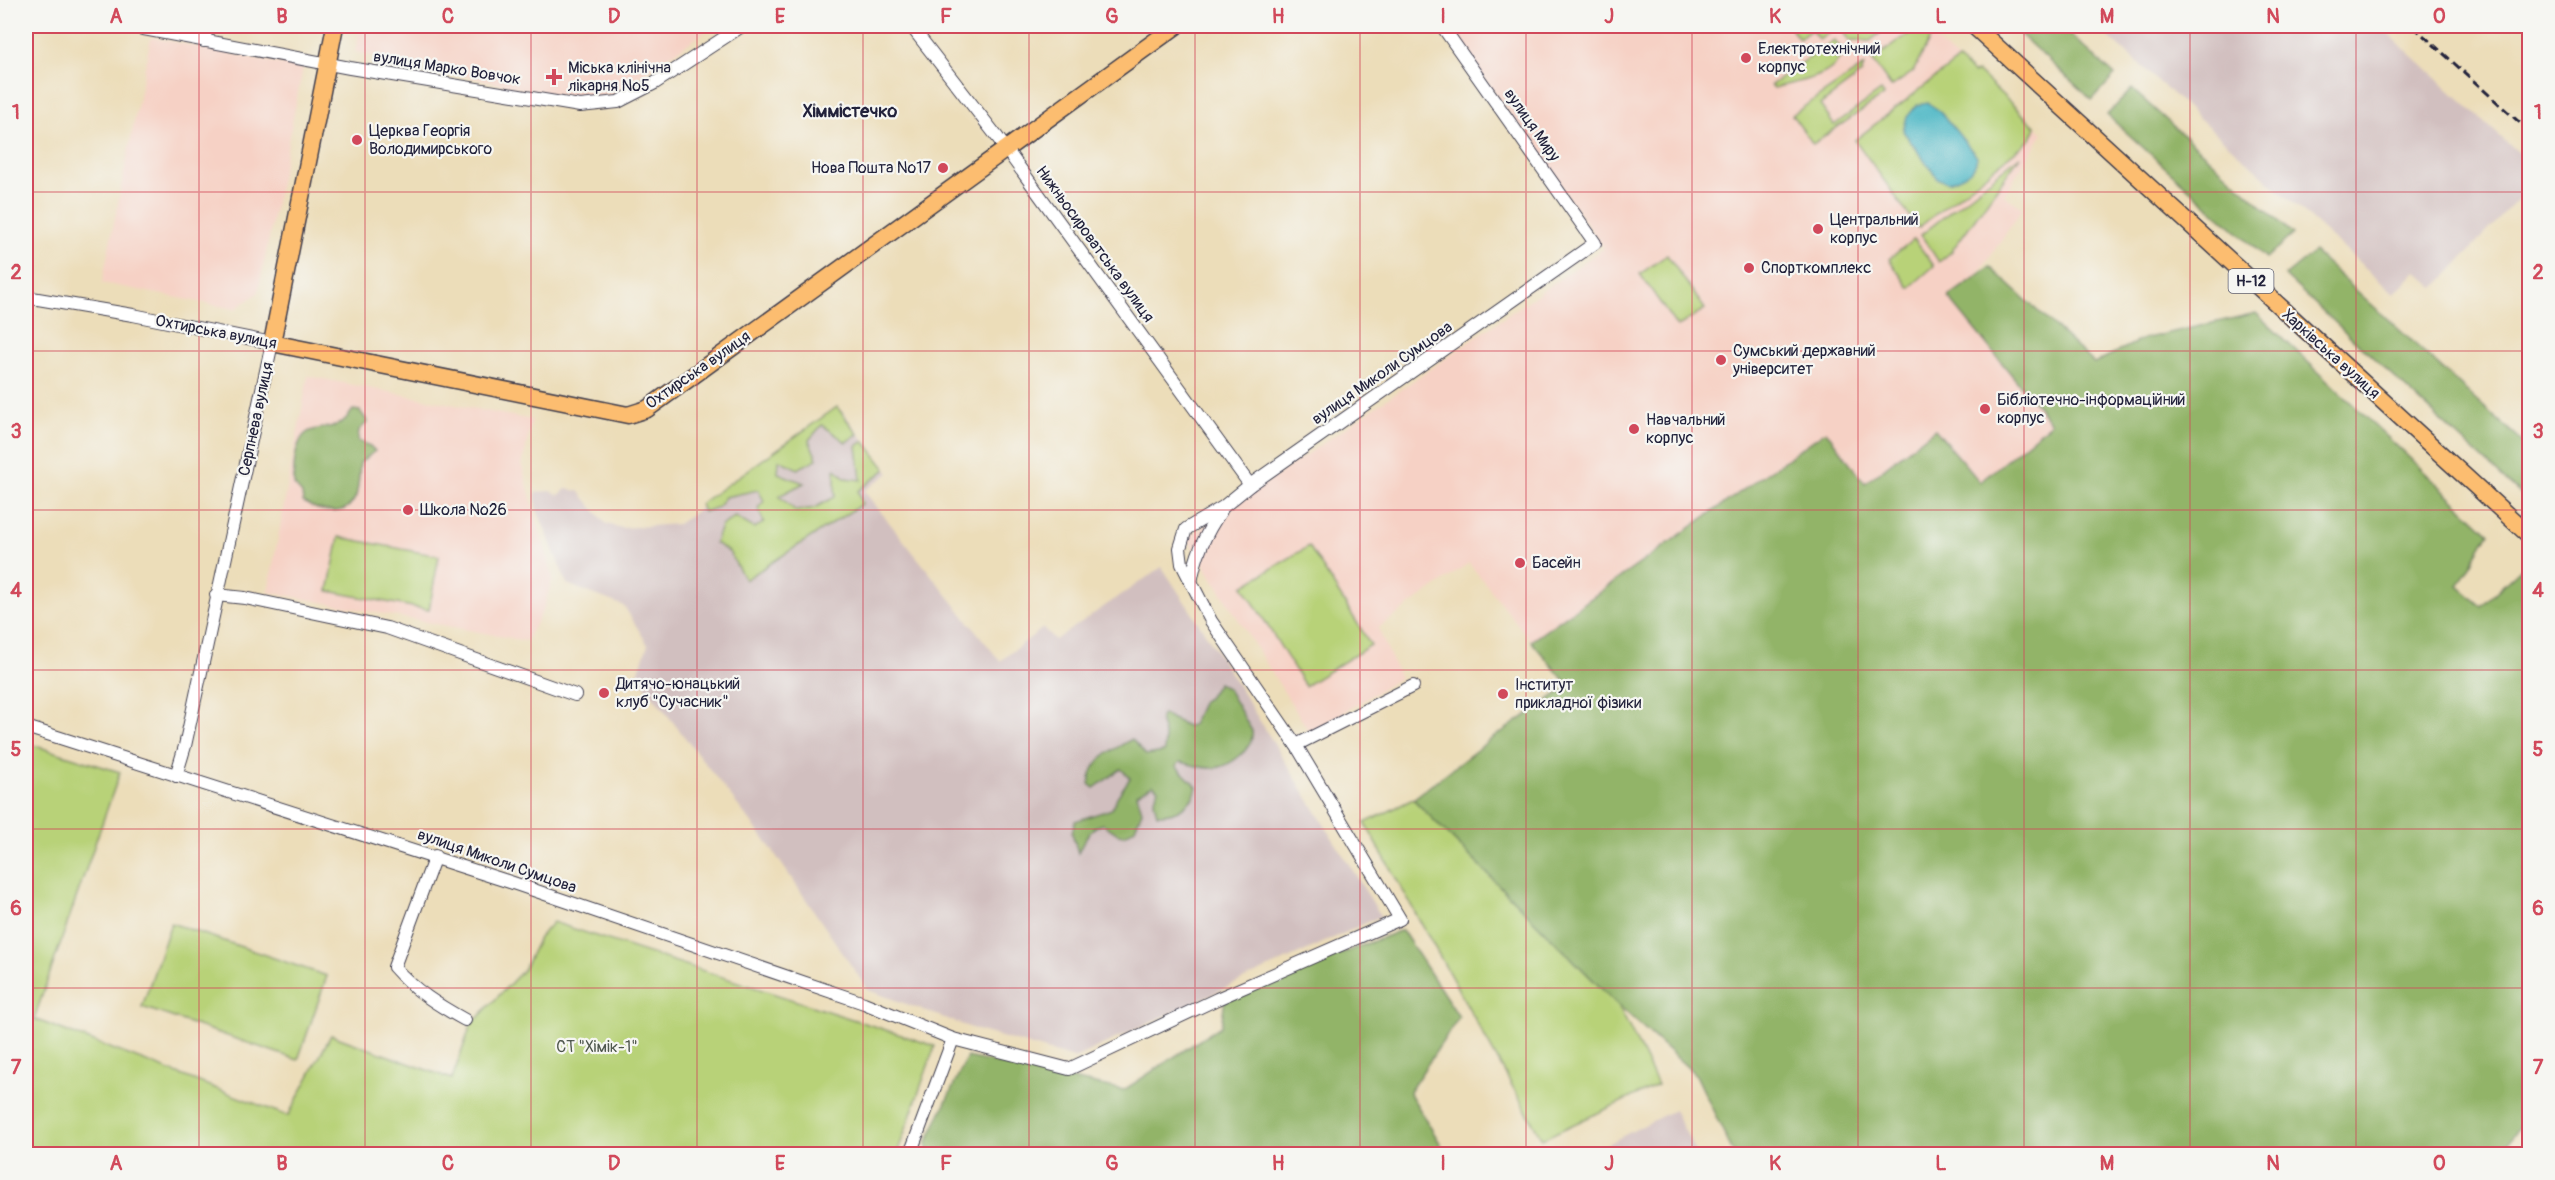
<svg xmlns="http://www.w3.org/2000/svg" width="2555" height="1180" viewBox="0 0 2555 1180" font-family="Pangolin,sans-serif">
	<rect width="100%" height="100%" fill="#f6f6f2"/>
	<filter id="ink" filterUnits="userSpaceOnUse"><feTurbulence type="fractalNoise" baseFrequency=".0167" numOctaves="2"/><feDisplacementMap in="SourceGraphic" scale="12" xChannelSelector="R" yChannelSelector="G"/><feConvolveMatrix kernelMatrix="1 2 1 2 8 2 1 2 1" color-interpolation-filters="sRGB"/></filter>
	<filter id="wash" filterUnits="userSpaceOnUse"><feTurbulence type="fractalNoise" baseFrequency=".008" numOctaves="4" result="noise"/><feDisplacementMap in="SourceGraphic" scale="24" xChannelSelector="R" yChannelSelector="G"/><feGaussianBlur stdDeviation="1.35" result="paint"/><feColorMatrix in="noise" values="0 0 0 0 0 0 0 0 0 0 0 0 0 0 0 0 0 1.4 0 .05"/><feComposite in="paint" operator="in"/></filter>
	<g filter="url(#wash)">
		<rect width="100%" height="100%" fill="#ecddb9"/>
		<g fill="#f6d1c5">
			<polygon points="360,26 714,26 612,95 586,99 540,93 355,52"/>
			<polygon points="1447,26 1919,26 1973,73 1978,72 2043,133 2004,195 2023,208 1977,276 1948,297 2052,423 1980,482 1935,429 1866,483 1825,431 1531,641 1469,563 1378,628 1400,678 1310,733 1187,538 1604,248"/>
			<polygon points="151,37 303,68 258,293 235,309 102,283"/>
			<polygon points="308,376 532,420 522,466 553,578 543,610 526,641 268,592"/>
		</g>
		<g fill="#d1bfbf" fill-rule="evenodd">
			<polygon points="2097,26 2380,26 2529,163 2529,187 2435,288 2416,271 2394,294"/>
			<path d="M 842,411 L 889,473 L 864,491 L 1000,661 L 1043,628 L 1055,640 L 1162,567 L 1209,639 L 1381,916 L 1074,1058 L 977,1030 L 868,990 L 768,844 L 637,676 L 648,645 L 624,606 L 567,584 L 536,507 L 536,492 L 551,491 L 559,495 L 566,489 L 579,491 L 606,524 L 622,528 L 678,524 ZM 1218,683 L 1228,689 L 1252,731 L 1253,737 L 1247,749 L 1226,764 L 1213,769 L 1181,762 L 1154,802 L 1158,789 L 1153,785 L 1137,794 L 1118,834 L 1103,824 L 1097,825 L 1088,834 L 1078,852 L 1072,833 L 1075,821 L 1112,809 L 1117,797 L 1130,778 L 1121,769 L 1146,755 L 1164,752 L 1165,738 L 1160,719 L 1163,715 L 1187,726 L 1193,725 L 1203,701 L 1208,698 Z"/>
			<polygon points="1674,1110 1697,1154 1587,1154"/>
		</g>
		<g fill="#b8d278" stroke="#6d7a5a" stroke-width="1.5">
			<polygon points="1789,26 1824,26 1829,33 1819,40 1811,30 1799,39"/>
			<polygon points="1838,26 1889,26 1870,41 1849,40"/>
			<polygon points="1920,26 1931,37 1913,72 1891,87 1872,60"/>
			<path d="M 1834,40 L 1842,50 C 1839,78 1797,81 1774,88 L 1771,85 Z"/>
			<polygon points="1958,60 1973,73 1978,72 2036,127 2031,139 1918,228 1855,140"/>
			<polygon points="1864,66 1861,74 1820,105 1834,125 1881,91 1884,95 1813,144 1792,115"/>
			<polygon points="2020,156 1951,252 1939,262 1921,235"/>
			<polygon points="1914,239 1934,266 1909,288 1889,259"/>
			<polygon points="1667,255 1705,309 1677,327 1640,274"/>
			<polygon points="837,407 858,434 846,442 822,425 809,440 817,459 798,469 779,460 778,473 804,483 779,496 796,511 814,508 835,497 835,468 845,478 861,480 857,446 864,441 886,469 858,491 862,504 745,580 729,552 715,543 721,526 735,517 754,528 764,523 758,508 764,501 758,490 725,497 718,507 703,512 700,504"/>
			<polygon points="339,537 439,556 429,610 328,591"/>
			<polygon points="1309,546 1371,645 1305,686 1243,586"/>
			<polygon points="26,743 120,772 34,1019 288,1116 331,1035 452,1079 471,1025 524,969 539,938 553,922 935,1046 897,1154 26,1154"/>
			<polygon points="1413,799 1618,1005 1658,1085 1542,1139 1365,823"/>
			<polygon points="171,923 327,976 298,1060 142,1007"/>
		</g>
		<g fill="#92b468" stroke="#5a6b52" stroke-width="1.5">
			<polygon points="2011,26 2061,26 2115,75 2092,100"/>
			<polygon points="2132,89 2293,234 2266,258 2107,115"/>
			<polygon points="2314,252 2529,448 2529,502 2285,276"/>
			<polygon points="1990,267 2094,363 2143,339 2256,313 2489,533 2458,586 2481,606 2525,565 2529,569 2529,1114 2499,1154 1734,1154 1696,1075 1618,1005 1413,799 1487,742 1569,686 1531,641 1826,431 1865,483 1935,429 1980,482 2051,423 1948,297"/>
			<path d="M 353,410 L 360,411 L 368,422 L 359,430 L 358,441 L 370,446 L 375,451 L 360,463 C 359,473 359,486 356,496 C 347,519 319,512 303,502 L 302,494 L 294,485 C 293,469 294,434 313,430 C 332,425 339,430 353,410 Z"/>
			<path d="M 1218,683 L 1228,689 L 1252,731 C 1255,748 1230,767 1214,768 C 1204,769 1190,764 1180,762 L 1176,766 L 1197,787 C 1193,806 1174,815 1157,814 L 1154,802 L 1158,789 L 1153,785 L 1137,794 L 1142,811 L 1135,828 L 1125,835 L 1118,834 L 1103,824 C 1089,827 1084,841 1078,853 L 1072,833 L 1075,821 L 1112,809 L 1117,797 L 1130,778 L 1121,769 L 1094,788 L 1089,784 C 1092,757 1110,752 1132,739 L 1146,755 L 1164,752 L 1165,738 L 1160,719 L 1163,714 L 1187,726 L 1192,725 L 1203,701 L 1208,698 Z"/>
			<polygon points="1402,930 1459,1017 1409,1092 1443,1148 1455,1154 929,1154 926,1144 967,1057 1124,1090 1221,1026 1225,999"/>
		</g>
		<path fill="#49b6c4" stroke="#366c80" stroke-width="1.5" d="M 1928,103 L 1940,111 L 1977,157 C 1975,173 1963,176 1949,182 L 1938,179 L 1903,131 L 1907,117 L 1917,105 Z"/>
	</g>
	<g filter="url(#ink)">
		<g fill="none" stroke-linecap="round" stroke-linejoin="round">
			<g stroke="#403e4e" stroke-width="14">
				<g id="minor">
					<polyline points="128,26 350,68 580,106 618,102 655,83 742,26"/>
					<polyline points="911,26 998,138 1250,485"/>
					<polyline points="204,41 207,26"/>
					<polyline points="26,297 133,315 272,343 185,746 176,776"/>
					<path d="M 1191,583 C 1195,557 1206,532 1221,511"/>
					<polyline points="216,595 245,598 387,628 575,695"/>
					<polyline points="26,727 513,883 864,1003 953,1039 1069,1069 1217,999 1400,919 1296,745 1211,621 1182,564 1180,548 1186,529 1223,507 1250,485 1595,243 1442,26"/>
					<polyline points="1296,745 1413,686"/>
					<path d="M 435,856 L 394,967 C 415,991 438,1005 465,1020"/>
					<polyline points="910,1154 953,1039"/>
				</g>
			</g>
			<g stroke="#403e4e" stroke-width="19">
				<g id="major">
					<polyline points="335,26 272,343 628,415 647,409 1176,26"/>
					<polyline points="1974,26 2530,536"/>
				</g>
			</g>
			<use href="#minor" stroke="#fff" stroke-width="12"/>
			<use href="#major" stroke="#fcbd6f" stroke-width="16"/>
			<polyline stroke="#22223b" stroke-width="3" stroke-dasharray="9 4.5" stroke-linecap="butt" points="2413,26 2530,132"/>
		</g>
	</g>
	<path fill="none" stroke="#d1495b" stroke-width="1.5" stroke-opacity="0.55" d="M 199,26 L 199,1154M 365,26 L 365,1154M 531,26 L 531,1154M 697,26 L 697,1154M 863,26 L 863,1154M 1029,26 L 1029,1154M 1195,26 L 1195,1154M 1360,26 L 1360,1154M 1526,26 L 1526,1154M 1692,26 L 1692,1154M 1858,26 L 1858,1154M 2024,26 L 2024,1154M 2190,26 L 2190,1154M 2356,26 L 2356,1154M 26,192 L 2530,192M 26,351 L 2530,351M 26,510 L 2530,510M 26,670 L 2530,670M 26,829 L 2530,829M 26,988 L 2530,988"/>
	<g fill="#d1495b" stroke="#f6f6f2" stroke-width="2">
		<circle cx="1746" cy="58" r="6"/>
		<path d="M551 68h6v6h6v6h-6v6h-6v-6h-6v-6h6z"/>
		<circle cx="357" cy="140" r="6"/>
		<circle cx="943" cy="168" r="6"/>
		<circle cx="1818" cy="229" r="6"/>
		<circle cx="1749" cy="268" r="6"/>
		<circle cx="1721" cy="360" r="6"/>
		<circle cx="1985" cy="409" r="6"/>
		<circle cx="1634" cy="429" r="6"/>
		<circle cx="408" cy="510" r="6"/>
		<circle cx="1520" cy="563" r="6"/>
		<circle cx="604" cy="693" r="6"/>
		<circle cx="1503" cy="694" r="6"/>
	</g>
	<g text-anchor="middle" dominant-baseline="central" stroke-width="4.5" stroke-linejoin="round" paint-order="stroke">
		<rect fill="#f6f6f2" stroke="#626272" stroke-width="1.5" x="2228.5" y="269" width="45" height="24" rx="4.5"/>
		<g font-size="15" font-weight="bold" fill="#22223b">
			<text x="2251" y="281">Н-12</text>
		</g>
		<g font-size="16" fill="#22223b" stroke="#f6f6f2" text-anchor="start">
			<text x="1758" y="49">Електротехнічний<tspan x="1758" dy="18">корпус</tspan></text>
			<text x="568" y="68">Міська клінічна<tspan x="568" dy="18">лікарня №5</tspan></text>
			<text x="369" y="131">Церква Георгія<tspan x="369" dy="18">Володимирського</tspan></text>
			<text x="931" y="168" text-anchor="end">Нова Пошта №17</text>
			<text x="1830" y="220">Центральний<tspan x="1830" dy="18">корпус</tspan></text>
			<text x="1761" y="268">Спорткомплекс</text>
			<text x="1733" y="351">Сумський державний<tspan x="1733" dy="18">університет</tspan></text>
			<text x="1997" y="400">Бібліотечно-інформаційний<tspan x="1997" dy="18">корпус</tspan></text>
			<text x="1646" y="420">Навчальний<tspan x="1646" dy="18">корпус</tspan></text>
			<text x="420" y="510">Школа №26</text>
			<text x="1532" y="563">Басейн</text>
			<text x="616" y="684">Дитячо-юнацький<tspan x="616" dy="18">клуб "Сучасник"</tspan></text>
			<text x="1515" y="685">Інститут<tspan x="1515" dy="18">прикладної фізики</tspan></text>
		</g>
		<g font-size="16" fill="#22223b" stroke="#f6f6f2">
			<text transform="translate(447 68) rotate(9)">вулиця Марко Вовчок</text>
			<text transform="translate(1532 125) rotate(55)">вулиця Миру</text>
			<text transform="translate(1095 244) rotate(54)">Нижньосироватська вулиця</text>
			<text transform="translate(216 332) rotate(11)">Охтирська вулиця</text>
			<text transform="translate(2331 354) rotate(42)">Харківська вулиця</text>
			<text transform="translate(698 370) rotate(-35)">Охтирська вулиця</text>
			<text transform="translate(1382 373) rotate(-35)">вулиця Миколи Сумцова</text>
			<text transform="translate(256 419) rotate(-78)">Серпнева вулиця</text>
			<text transform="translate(497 861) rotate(19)">вулиця Миколи Сумцова</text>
		</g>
		<g font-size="16" fill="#4f574d" stroke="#f6f6f2">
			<text x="597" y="1047">СТ "Хімік-1"</text>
		</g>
		<g font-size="18" font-weight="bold" fill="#22223b" stroke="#f6f6f2">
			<text x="850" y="111">Хіммістечко</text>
		</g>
	</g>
	<rect width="2555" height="1180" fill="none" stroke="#f6f6f2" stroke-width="66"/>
	<rect x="33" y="33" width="2489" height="1114" fill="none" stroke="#d1495b" stroke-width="2"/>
	<g font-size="20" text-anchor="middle" font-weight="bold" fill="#d1495b">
		<text x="116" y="23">A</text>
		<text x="282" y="23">B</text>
		<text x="448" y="23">C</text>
		<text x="614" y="23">D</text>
		<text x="780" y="23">E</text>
		<text x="946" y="23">F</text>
		<text x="1112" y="23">G</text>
		<text x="1278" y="23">H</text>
		<text x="1443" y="23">I</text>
		<text x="1609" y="23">J</text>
		<text x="1775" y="23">K</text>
		<text x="1941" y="23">L</text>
		<text x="2107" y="23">M</text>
		<text x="2273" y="23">N</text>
		<text x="2439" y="23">O</text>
		<text x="16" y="119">1</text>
		<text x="2538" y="119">1</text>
		<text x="16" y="279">2</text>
		<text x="2538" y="279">2</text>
		<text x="16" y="438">3</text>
		<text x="2538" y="438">3</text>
		<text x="16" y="597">4</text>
		<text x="2538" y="597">4</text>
		<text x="16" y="756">5</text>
		<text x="2538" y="756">5</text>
		<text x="16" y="915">6</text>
		<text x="2538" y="915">6</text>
		<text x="16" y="1074">7</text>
		<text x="2538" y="1074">7</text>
		<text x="116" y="1170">A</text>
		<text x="282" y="1170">B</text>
		<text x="448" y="1170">C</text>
		<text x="614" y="1170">D</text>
		<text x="780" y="1170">E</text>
		<text x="946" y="1170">F</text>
		<text x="1112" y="1170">G</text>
		<text x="1278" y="1170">H</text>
		<text x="1443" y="1170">I</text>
		<text x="1609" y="1170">J</text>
		<text x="1775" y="1170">K</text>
		<text x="1941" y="1170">L</text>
		<text x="2107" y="1170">M</text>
		<text x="2273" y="1170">N</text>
		<text x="2439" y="1170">O</text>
	</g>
</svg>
